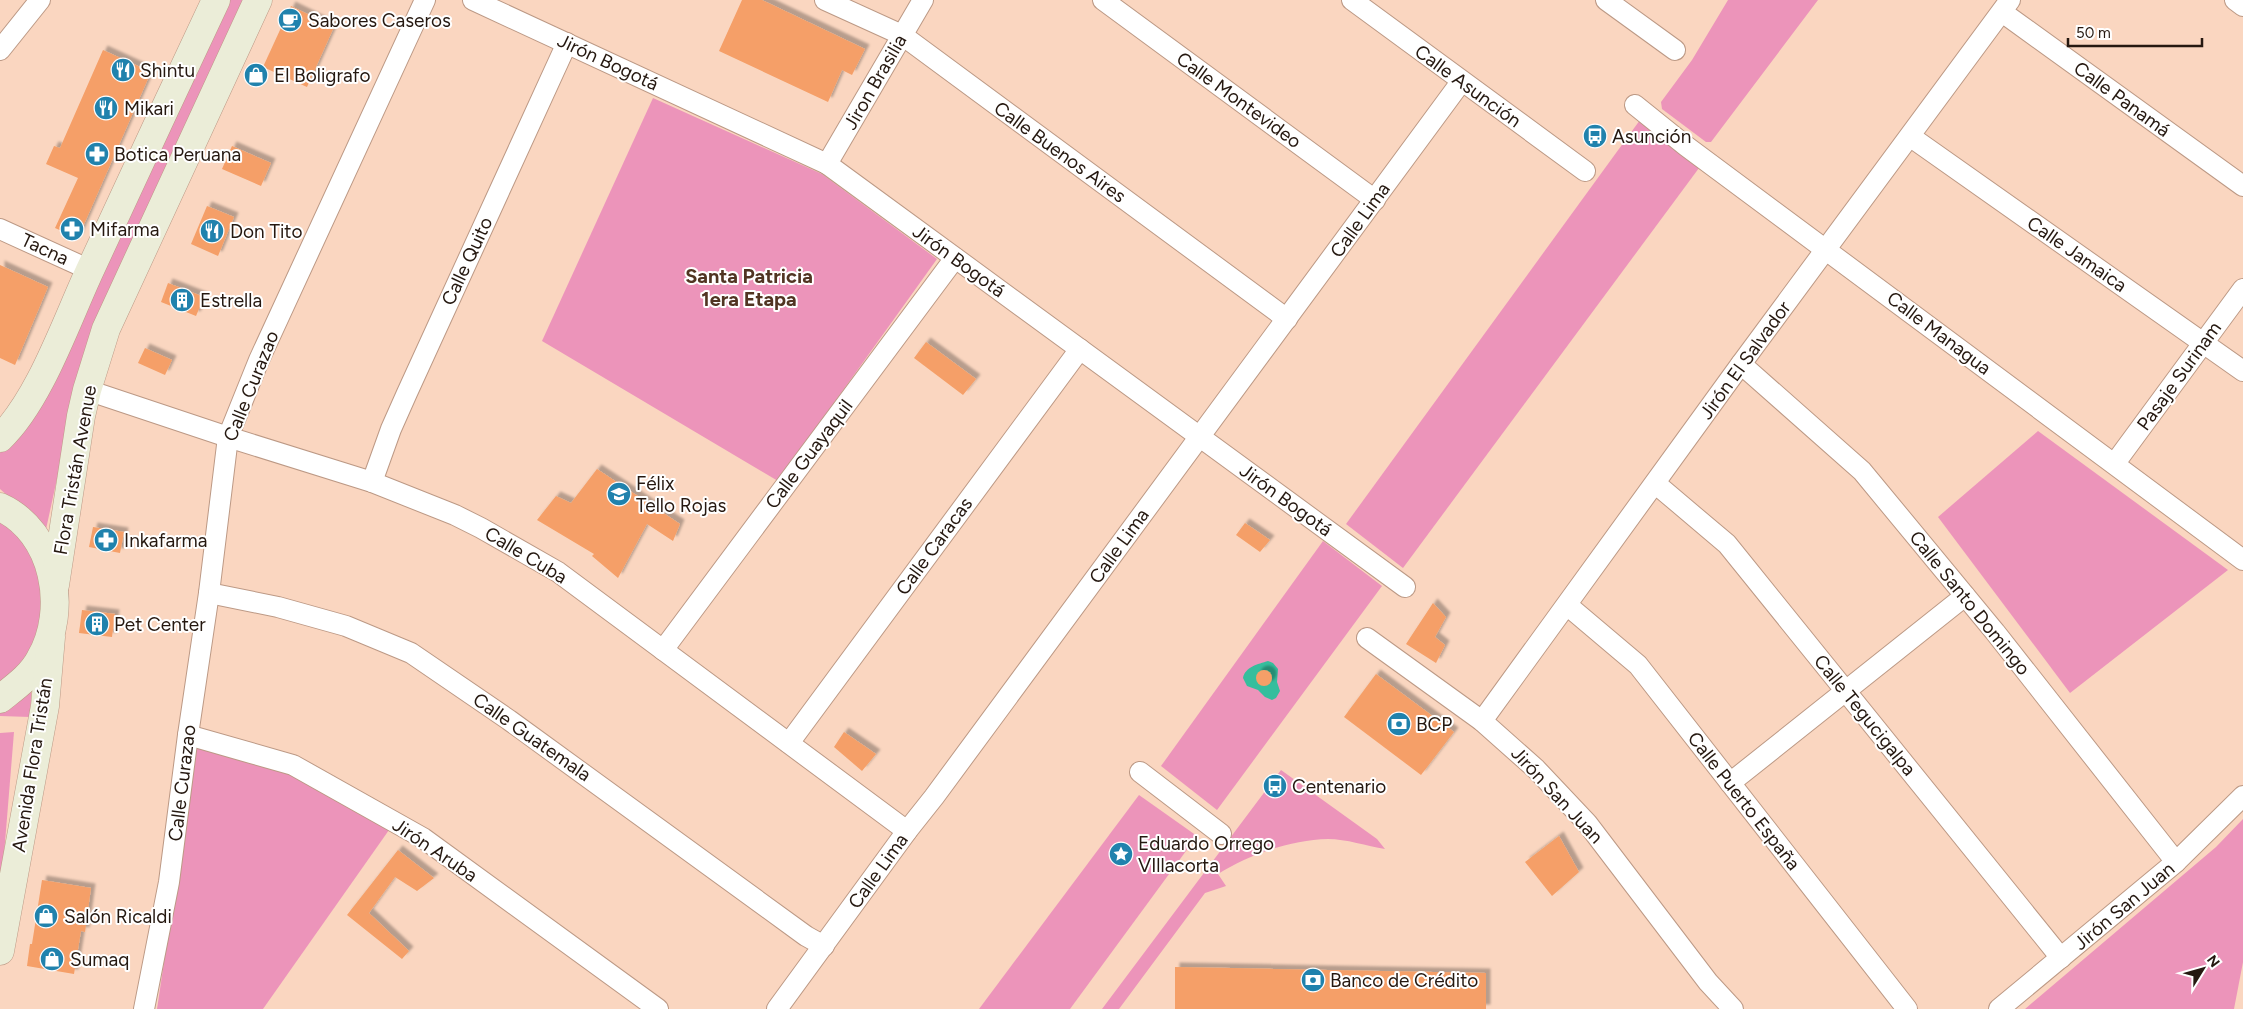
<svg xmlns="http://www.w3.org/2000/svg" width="2243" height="1009" viewBox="0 0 2243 1009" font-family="Figtree,sans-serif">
	<defs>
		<filter id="shadow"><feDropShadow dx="4.5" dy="-4.5" stdDeviation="1" flood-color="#0004"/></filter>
	</defs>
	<rect width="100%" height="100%" fill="#fad6c0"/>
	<g fill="#ec94ba">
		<polygon points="226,0 248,0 75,396 43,543 26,512 0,489 0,453 37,406"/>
		<polygon points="1728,0 1818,0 1711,142 1706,142 1662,109 1661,102 1692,60"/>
		<polygon points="653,98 822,174 937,259 778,481 542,341"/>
		<polygon points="1640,120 1699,168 1403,568 1346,524"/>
		<polygon points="2038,431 2228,570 2070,693 1938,517"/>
		<polygon points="0,518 26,540 47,595 35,652 0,688"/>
		<polygon points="1323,541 1382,586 1217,810 1161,766"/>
		<polygon points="32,682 30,717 0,716 0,709"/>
		<polygon points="14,732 3,867 0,888 0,733"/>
		<polygon points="196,748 291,772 389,830 263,1009 157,1009"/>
		<path d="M 1281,770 L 1377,839 L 1385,849 C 1367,846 1346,839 1328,839 C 1290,840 1250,854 1218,874 L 1226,886 L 1205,893 L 1119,1009 L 1102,1009 Z"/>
		<polygon points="1139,795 1197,836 1070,1009 979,1009"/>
		<polygon points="2243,819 2243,962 2234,1009 2025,1009 2216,847"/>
	</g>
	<path fill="#35be9d" d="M 1268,661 L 1273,663 L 1278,669 L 1277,682 L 1280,691 L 1276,698 L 1272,700 L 1265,697 L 1258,690 L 1247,686 L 1243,678 C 1245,667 1258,664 1268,661 Z"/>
	<g fill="#f59f67" filter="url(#shadow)">
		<polygon points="742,0 762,0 865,49 852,75 842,70 828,102 719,51"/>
		<polygon points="291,6 334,27 307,87 263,67"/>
		<polygon points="103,50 151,72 78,238 55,228 78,178 46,164 54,146 60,148"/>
		<polygon points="232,146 271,163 261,186 222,169"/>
		<polygon points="207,206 234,217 218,256 191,244"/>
		<polygon points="0,265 48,287 15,365 0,358"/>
		<polygon points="168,283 204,297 196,316 161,302"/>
		<polygon points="926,342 976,379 963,395 914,358"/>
		<polygon points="145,348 172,360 165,375 138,363"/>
		<polygon points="597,469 680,524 673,541 647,524 618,578 592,556 594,554 537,520 556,496 571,503"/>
		<polygon points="1245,523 1270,540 1260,552 1236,535"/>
		<polygon points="93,527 124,532 120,553 89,547"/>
		<polygon points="1433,603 1446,617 1435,637 1445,645 1436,663 1406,644"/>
		<polygon points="82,610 115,614 112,637 79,633"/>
		<circle cx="1264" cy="678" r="8"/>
		<polygon points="1376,674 1454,732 1421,775 1344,717"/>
		<polygon points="844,732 876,754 862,771 834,747"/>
		<polygon points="1559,836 1579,872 1552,896 1525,862"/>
		<polygon points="398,850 434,878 417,891 395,877 369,913 409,951 402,959 347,915"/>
		<polygon points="42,880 91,888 85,932 81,931 74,974 27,966 30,944 32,944"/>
		<polygon points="1175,967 1486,973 1486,1009 1175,1009"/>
	</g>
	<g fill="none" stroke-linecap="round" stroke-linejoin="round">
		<g stroke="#bc9985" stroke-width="22">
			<g id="street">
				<polyline points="473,0 827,164 1405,587"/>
				<polyline points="825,0 902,35 1287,319"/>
				<polyline points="1103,0 1375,200"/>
				<polyline points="1352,0 1585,171"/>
				<polyline points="1606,0 1675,50"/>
				<polyline points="2235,0 2243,6"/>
				<polyline points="2002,12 2243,186"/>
				<polyline points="0,50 40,0"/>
				<polyline points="1635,105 1686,146 2243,560"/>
				<polyline points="1911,137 2243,371"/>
				<polyline points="827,164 923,0"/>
				<polyline points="0,229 90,270"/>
				<polyline points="1741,364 1862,471 1995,632 2176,862"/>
				<polyline points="87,390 228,437 372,482 455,515 481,528 558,572 907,831"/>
				<polyline points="2115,463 2243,289"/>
				<polyline points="372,482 391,429 407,393 567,43"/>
				<polyline points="1656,484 1727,544 2061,958"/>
				<polyline points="209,593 278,607 346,626 411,653 509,720 806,936 824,946"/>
				<polyline points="1567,605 1638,665 1907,1009"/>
				<polyline points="1367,638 1482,721 1536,769 1587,823 1708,982 1733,1009"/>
				<polyline points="663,650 955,258"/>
				<polyline points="1482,721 1741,364 2010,0"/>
				<polyline points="188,735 293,765 423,838 658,1009"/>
				<polyline points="789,743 1080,349"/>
				<polyline points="1140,772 1221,834"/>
				<polyline points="1730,783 1965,596"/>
				<polyline points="144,1009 169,882 188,735 209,593 228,437 259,360 425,0"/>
				<polyline points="777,1009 907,831 934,797 1461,82"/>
				<polyline points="1999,1009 2176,862 2243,796"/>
			</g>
		</g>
		<g stroke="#bc9985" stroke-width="29">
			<g id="secondary">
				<path d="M 0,438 C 40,400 67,319 91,268 C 132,179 174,89 216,0"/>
				<path d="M 0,507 C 55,532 69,610 40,659 C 31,676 15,687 0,699"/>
				<polyline points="55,585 81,416 87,390 106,329 258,0"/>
				<polyline points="0,951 45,706 51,637"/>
			</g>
		</g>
		<use href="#street" stroke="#fff" stroke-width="20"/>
		<use href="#secondary" stroke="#ebedd8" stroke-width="28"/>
	</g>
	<defs>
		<g id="cafe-disc" transform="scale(1.25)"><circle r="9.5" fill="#2082ad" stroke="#fff"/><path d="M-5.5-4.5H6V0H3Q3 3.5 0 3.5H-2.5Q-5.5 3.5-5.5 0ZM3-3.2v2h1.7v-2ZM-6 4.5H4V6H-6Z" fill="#fff"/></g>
		<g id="restaurant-disc" transform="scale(1.25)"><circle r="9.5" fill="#2082ad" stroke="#fff"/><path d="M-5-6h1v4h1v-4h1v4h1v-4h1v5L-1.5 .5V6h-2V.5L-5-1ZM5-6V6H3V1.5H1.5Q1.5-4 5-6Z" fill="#fff"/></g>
		<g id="shop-disc" transform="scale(1.25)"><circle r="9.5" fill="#2082ad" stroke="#fff"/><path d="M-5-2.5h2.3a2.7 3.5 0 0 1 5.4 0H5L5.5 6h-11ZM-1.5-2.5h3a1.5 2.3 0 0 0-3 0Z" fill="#fff"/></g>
		<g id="bus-disc" transform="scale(1.25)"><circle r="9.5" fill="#2082ad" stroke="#fff"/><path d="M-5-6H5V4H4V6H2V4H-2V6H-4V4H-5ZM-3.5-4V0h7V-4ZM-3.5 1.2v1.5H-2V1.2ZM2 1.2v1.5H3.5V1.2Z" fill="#fff"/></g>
		<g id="pharmacy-disc" transform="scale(1.25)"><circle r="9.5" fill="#2082ad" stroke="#fff"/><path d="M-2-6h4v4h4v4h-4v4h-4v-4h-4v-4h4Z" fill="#fff"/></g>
		<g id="building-disc" transform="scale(1.25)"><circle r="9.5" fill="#2082ad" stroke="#fff"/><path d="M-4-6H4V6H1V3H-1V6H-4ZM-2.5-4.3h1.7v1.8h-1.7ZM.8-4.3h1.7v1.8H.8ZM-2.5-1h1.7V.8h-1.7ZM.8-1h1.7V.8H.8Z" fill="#fff"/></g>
		<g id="school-disc" transform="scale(1.25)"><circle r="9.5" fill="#2082ad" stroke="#fff"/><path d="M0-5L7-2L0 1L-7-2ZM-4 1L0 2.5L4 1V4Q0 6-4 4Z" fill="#fff"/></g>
		<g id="bank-disc" transform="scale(1.25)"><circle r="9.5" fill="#2082ad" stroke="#fff"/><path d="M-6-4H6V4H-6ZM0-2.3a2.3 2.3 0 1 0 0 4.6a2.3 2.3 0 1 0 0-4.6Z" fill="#fff"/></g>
		<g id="sight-disc" transform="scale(1.25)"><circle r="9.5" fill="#2082ad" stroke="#fff"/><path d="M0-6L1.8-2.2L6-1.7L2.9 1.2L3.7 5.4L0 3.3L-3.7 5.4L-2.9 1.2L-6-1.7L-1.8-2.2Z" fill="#fff"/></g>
	</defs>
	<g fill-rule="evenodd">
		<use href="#cafe-disc" x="290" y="20"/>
		<use href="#restaurant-disc" x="123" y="70"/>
		<use href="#shop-disc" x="256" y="75"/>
		<use href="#restaurant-disc" x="106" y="108"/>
		<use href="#bus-disc" x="1595" y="136"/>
		<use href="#pharmacy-disc" x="97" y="154"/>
		<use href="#pharmacy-disc" x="72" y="229"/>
		<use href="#restaurant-disc" x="212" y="231"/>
		<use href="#building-disc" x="182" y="300"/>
		<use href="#school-disc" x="619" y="494"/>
		<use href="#pharmacy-disc" x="106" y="540"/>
		<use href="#building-disc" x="97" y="624"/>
		<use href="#bank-disc" x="1399" y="724"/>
		<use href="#bus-disc" x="1275" y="786"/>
		<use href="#sight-disc" x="1121" y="854"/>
		<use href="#shop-disc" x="46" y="916"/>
		<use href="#shop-disc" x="52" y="959"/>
		<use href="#bank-disc" x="1313" y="980"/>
	</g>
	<g text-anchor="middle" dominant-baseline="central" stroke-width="4" stroke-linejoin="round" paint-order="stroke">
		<g font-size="19" fill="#251810" stroke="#fff" text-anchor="start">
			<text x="308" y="20">Sabores Caseros</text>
			<text x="140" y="70">Shintu</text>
			<text x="274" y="75">El Boligrafo</text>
			<text x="124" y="108">Mikari</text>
			<text x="1612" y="136">Asunción</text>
			<text x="114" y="154">Botica Peruana</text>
			<text x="90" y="229">Mifarma</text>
			<text x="230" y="231">Don Tito</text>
			<text x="200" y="300">Estrella</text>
			<text x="636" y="483">Félix<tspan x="636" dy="22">Tello Rojas</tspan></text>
			<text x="124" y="540">Inkafarma</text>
			<text x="114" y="624">Pet Center</text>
			<text x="1416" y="724">BCP</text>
			<text x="1292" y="786">Centenario</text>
			<text x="1138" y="843">Eduardo Orrego<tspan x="1138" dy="22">VIllacorta</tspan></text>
			<text x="64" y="916">Salón Ricaldi</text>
			<text x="70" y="959">Sumaq</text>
			<text x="1330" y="980">Banco de Crédito</text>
		</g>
		<g font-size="19" fill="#251810" stroke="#fff">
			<text transform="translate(608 62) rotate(25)">Jirón Bogotá</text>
			<text transform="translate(875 82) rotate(-60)">Jiron Brasilia</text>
			<text transform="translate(1468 86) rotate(36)">Calle Asunción</text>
			<text transform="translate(2122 99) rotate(36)">Calle Panamá</text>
			<text transform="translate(1239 100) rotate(36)">Calle Montevideo</text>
			<text transform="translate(1060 152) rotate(36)">Calle Buenos Aires</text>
			<text transform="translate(1360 220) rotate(-54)">Calle Lima</text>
			<text transform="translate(45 249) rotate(25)">Tacna</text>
			<text transform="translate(2077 254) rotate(35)">Calle Jamaica</text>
			<text transform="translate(467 261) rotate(-65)">Calle Quito</text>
			<text transform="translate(959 261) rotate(36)">Jirón Bogotá</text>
			<text transform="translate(1939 333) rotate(37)">Calle Managua</text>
			<text transform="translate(1745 360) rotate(-54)">Jirón El Salvador</text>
			<text transform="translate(2179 376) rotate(-54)">Pasaje Surinam</text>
			<text transform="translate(251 386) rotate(-68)">Calle Curazao</text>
			<text transform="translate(809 454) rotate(-53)">Calle Guayaquil</text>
			<text transform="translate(75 470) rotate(-80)">Flora Tristán Avenue</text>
			<text transform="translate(1286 500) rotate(36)">Jirón Bogotá</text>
			<text transform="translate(934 546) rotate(-54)">Calle Caracas</text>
			<text transform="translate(1119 546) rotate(-54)">Calle Lima</text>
			<text transform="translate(526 555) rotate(31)">Calle Cuba</text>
			<text transform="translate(1970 603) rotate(51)">Calle Santo Domingo</text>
			<text transform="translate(1865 715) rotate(51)">Calle Tegucigalpa</text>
			<text transform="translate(532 737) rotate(35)">Calle Guatemala</text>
			<text transform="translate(32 765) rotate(-81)">Avenida Flora Tristán</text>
			<text transform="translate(182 783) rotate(-83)">Calle Curazao</text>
			<text transform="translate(1557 795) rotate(47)">Jirón San Juan</text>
			<text transform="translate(1744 801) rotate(52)">Calle Puerto España</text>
			<text transform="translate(435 850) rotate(34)">Jirón Aruba</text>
			<text transform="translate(878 871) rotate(-54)">Calle Lima</text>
			<text transform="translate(2124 906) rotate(-40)">Jirón San Juan</text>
		</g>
		<g font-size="20" font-weight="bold" fill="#513422" stroke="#fff">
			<text x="749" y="276">Santa Patricia<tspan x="749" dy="23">1era Etapa</tspan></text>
		</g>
	</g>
	<g transform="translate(2203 969) rotate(53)" stroke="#ffffff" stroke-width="4" paint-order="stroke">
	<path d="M0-4L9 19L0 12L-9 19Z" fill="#251810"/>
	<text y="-8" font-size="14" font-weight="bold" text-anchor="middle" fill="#251810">N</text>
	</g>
	<path d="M2068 38v8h134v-8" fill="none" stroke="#251810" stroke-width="2.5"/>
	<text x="2076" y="38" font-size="15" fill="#251810" stroke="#ffffff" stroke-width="4" paint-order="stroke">50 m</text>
</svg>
